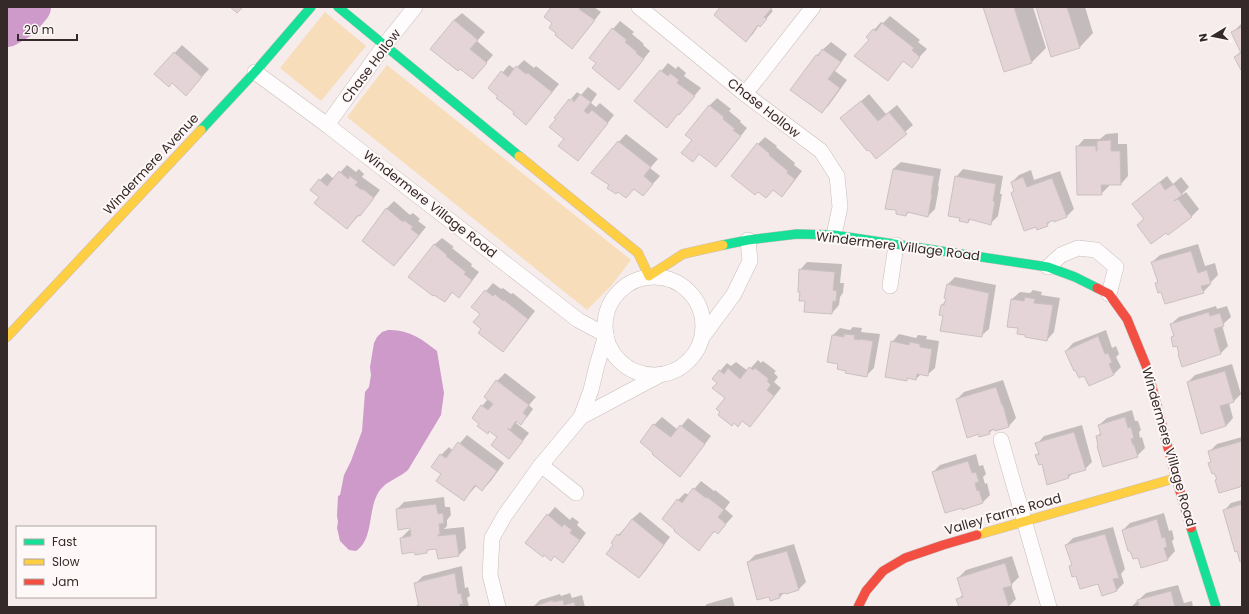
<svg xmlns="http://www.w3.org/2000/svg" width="1249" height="614" viewBox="0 0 1249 614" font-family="Poppins,sans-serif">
	<rect width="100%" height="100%" fill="#f6eceb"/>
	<g fill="#f7ddba">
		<polygon points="325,12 366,46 321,101 280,68"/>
		<polygon points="387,65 631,260 611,286 587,310 347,117"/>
	</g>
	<path fill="#cd9aca" d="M 388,330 C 408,329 422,339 437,351 L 444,393 L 441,415 L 408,470 C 398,479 384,481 377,495 C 368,513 373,540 356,551 L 349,550 L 340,541 L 337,528 L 338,522 L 337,516 L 338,496 L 340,495 L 344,475 L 351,461 L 362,431 L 365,392 L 369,387 L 371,375 L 370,367 L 374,343 L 377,337 L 382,332 Z"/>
	<g fill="#0003">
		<polygon points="553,7 594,7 601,12 579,40 572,47 554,23"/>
		<polygon points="721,7 773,7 771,9 773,11 760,26 759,25 753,34 746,41"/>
		<polygon points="984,7 1033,7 1046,48 1031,63"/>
		<polygon points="1037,7 1085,7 1093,33 1079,48"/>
		<polygon points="462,13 485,32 477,41 493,55 473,78 454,20"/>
		<polygon points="890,16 920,40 918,42 927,49 911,66 904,60 888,79 870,39 868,37 881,22 883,23"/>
		<polygon points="620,21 634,32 632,34 644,44 643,45 650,51 626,81 619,89 597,63 613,29"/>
		<polygon points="1242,23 1242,69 1235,57 1241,51 1233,32"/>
		<polygon points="831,42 847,54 835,71 847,80 829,105 822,112 806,71 817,55"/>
		<polygon points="182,45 209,69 193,87 156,73"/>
		<polygon points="524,60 534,68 536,66 559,84 533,116 526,123 500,96 489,88 509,65 515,69"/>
		<polygon points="668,63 676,69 678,66 686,73 684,76 701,88 679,114 636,101"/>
		<polygon points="588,87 597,94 591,103 596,107 600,103 614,115 585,152 578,160 565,139 578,104 571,99 577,92 581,95"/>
		<polygon points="869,94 886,114 897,105 913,125 876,157 842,118"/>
		<polygon points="717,98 731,109 729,111 741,121 740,122 747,128 723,159 716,166 700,153 692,161 693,140 687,135 710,105"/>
		<polygon points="1118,133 1118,144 1127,144 1128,176 1121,184 1109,184 1109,186 1101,194 1077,147 1084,139 1100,139 1106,134"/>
		<polygon points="626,134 658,159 650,168 660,176 643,195 614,147"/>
		<polygon points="765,137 777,146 776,147 795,163 794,165 802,171 789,188 782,195 774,189 766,197 758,144"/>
		<polygon points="901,162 941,169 938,186 939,187 935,209 928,216 909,212 906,215 893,169"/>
		<polygon points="347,165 356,172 359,169 364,174 362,177 380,190 367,207 347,228 320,197 320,180 327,173 334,179"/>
		<polygon points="963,169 1003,176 1000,194 1002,194 998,216 990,224 971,219 968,222 956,177"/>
		<polygon points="1031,170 1034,180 1060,171 1074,209 1067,216 1055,221 1055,219 1052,220 1047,225 1012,193 1015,190 1012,182 1019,175"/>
		<polygon points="1167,176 1173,184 1181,177 1189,187 1182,194 1182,195 1186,192 1199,209 1192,216 1167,232 1138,225 1145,218 1134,204 1141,197"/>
		<polygon points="394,201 410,215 413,213 420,219 418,221 426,227 401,258 394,265 364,241 387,208"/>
		<polygon points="442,238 454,247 452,248 472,264 471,266 479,272 466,289 459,296 453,292 444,301 434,245"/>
		<polygon points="1198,244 1205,266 1215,263 1218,275 1210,283 1210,285 1203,292 1162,291 1156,283 1159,281 1152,262 1160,255"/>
		<polygon points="807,262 842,264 840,283 844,283 843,293 840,297 839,305 832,313 800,270"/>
		<polygon points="955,277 996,285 989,329 981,336 944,315 942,305 946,300 948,284"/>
		<polygon points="493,283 501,289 503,288 511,294 513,293 535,311 510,343 502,350 481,313 486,291"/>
		<polygon points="1033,290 1042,292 1041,295 1060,298 1054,332 1047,340 1019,328 1008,326 1012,299 1020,292 1030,293"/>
		<polygon points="1216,306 1217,309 1227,306 1231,317 1222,325 1228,346 1221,353 1180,353 1178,344 1172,337 1174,334 1171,324 1179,317"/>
		<polygon points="853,327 862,328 861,332 880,334 874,368 866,376 847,370 839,363 833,335 840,328 850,330"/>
		<polygon points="1106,330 1112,348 1116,346 1119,354 1116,357 1121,367 1113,375 1085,375 1066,351 1073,343"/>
		<polygon points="899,334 916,338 918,335 927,336 926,339 939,341 935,368 927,375 921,374 916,379 908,377 906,379 892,342"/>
		<polygon points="758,360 761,363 763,361 776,371 774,373 778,377 774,382 781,388 757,418 743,420 738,425 727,398 718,383 713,379 727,363 731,366 736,362 748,371"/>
		<polygon points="1232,364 1241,394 1234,401 1229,403 1233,418 1226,426 1188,382 1195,375"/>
		<polygon points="505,373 536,397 529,405 533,409 528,416 521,423 518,421 516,423 529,433 516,450 509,458 482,406 488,399 485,397 497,381"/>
		<polygon points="1003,380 1016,418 1009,426 994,429 989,433 979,433 957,399 964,392"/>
		<polygon points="1132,410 1135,421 1138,421 1141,430 1139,432 1140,438 1142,437 1145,448 1137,456 1099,445 1097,437 1101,432 1099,425 1107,418"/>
		<polygon points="662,417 678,430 688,418 711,436 687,468 679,476 654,452 641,442 654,425"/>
		<polygon points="1082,425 1092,462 1085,469 1073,473 1069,477 1042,463 1037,455 1039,452 1037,444 1044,436"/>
		<polygon points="467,435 504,463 490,482 482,490 477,485 464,500 442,474 432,466 441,455 449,447 453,451"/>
		<polygon points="1242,437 1242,484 1216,480 1217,479 1210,463 1212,461 1209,452 1217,444"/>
		<polygon points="976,454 979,466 983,465 986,474 983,477 985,484 987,483 990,495 983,502 963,507 933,472 940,465"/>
		<polygon points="701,481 714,491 715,490 730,502 725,509 733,516 718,533 715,531 699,549 678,500 685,493 689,495"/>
		<polygon points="444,497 445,507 450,507 451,515 447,520 447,526 444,529 464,527 466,548 459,555 439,558 437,548 430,549 426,552 415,551 401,538 409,530 411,530 411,527 397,509 404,502"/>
		<polygon points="1242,500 1242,560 1224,511 1231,503"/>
		<polygon points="555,507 570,520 572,517 579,522 577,525 586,533 570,554 563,561 555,555 551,559 527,543 548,515"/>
		<polygon points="640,512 670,537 646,570 639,577 615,544 618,535 625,528 626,529 632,519"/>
		<polygon points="1164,513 1169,531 1172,530 1174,539 1172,541 1175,551 1168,559 1138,556 1123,530 1130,523"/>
		<polygon points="1113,527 1125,569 1121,574 1124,583 1116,591 1099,582 1076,575 1070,566 1073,564 1066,545 1073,538"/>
		<polygon points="794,544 806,582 799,589 786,593 786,591 780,597 748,562 755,555"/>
		<polygon points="1012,556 1019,577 1011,585 1016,599 1008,607 960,607 958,600 963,594 958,578 966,570"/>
		<polygon points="462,566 465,588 468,587 470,596 467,598 469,607 415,607 420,603 416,583 423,576"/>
		<polygon points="1178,585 1184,603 1192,601 1193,607 1131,607 1146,593"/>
		<polygon points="570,593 572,598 582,595 585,607 533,607 540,600 560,594 561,596"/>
		<polygon points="732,597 735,607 704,607 707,604"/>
	</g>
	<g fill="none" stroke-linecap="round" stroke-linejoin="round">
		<polyline stroke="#cd9aca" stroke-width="36" points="7,29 22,20 33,7"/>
	</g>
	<g fill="#e4d4d8" stroke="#cbc1c2">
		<polygon points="230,7 243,7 237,13"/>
		<polygon points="551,7 581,7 579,9 595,20 572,49 555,35 556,33 549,28 552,23 544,17"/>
		<polygon points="720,7 771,7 772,8 764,17 767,19 760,27 758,25 746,42 714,15"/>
		<polygon points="983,7 1014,7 1032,63 1004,72"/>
		<polygon points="1036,7 1067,7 1080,48 1051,57"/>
		<polygon points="454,20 478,40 470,49 487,63 473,79 460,69 458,71 430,49"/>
		<polygon points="882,23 914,48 912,50 920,57 912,68 903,61 888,81 854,56 869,40 866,37 873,29 876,31"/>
		<polygon points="1242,27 1242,70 1241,70 1234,57 1241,53 1231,32"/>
		<polygon points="612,28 627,40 625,42 637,52 636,53 644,59 619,90 592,68 596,63 589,58"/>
		<polygon points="822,49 841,62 828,79 840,88 822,113 790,90 816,55 818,56"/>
		<polygon points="174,52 202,77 186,96 172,83 169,87 154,74"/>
		<polygon points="516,66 526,74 528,73 552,92 526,125 513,114 514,112 496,98 498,97 488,88 501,71 508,77"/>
		<polygon points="660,70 668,76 670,73 679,80 677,83 695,96 679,115 678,114 667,128 634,101"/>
		<polygon points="580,94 591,102 584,111 588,114 592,110 608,123 578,161 558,146 564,139 549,127 556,119 554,118 569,99 574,102"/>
		<polygon points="861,101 878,121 889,112 907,134 876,159 869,150 867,151 840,118"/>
		<polygon points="709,105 724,117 723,119 735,129 733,130 741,136 716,167 699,154 693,162 681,153 692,140 685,135"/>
		<polygon points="1111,140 1111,151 1120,151 1121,185 1101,185 1102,195 1077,195 1076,146 1096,146 1096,151 1097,151 1097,141"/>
		<polygon points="618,141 651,167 644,176 653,184 643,196 634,189 626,198 618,192 616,194 607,188 609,185 591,173"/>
		<polygon points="757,143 770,154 769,155 788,171 787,173 795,179 782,197 773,190 766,198 758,192 755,195 731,176"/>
		<polygon points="893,169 934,176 931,194 932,194 928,217 907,212 906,216 896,214 896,210 885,209"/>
		<polygon points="339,171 348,179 350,176 358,182 355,185 362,190 363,189 374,198 360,216 358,215 347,229 314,203 319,197 310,190 319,179 327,186"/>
		<polygon points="955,176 996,184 993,201 995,201 991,225 969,219 968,223 959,221 960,218 948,216"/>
		<polygon points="1023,177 1027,187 1052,178 1067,217 1054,222 1054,220 1047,223 1048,226 1037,230 1036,227 1024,231 1011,193 1014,191 1011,182"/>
		<polygon points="1160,182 1165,190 1174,184 1182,195 1174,201 1178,199 1192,217 1168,235 1166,233 1151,244 1137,225 1144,219 1132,204"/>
		<polygon points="386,208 403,222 404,220 413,227 411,229 419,235 394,266 362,241"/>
		<polygon points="434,244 447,255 446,256 466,272 464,274 472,280 459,298 452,292 445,302 434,295 433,296 408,277"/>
		<polygon points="1191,251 1198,273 1207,270 1211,284 1201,286 1204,293 1165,304 1161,292 1158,293 1155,283 1158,282 1151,262"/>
		<polygon points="799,269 835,272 833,290 837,291 836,301 833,301 832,314 804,312 805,301 799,301 800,292 798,292"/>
		<polygon points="947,284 989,293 982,337 940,331 943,316 939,315 941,305 944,305 946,299 944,298"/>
		<polygon points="485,290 493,296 495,294 503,301 504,300 528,319 503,352 478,333 481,329 473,322 480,314 471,307"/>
		<polygon points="1025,297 1035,299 1034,303 1053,305 1047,341 1025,337 1025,335 1017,334 1018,328 1007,327 1011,299 1024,301"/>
		<polygon points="1209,312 1210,316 1220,313 1224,326 1214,329 1221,354 1182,367 1178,354 1179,354 1177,346 1173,347 1171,337 1174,336 1170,324"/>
		<polygon points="844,334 855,335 854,339 860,340 860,339 873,341 867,377 845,373 846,371 837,369 838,364 827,362 832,335 844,337"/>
		<polygon points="1098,336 1105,354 1108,353 1112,362 1109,364 1114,375 1089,386 1084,376 1079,378 1075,370 1074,371 1065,351"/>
		<polygon points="891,341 909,345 910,342 920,344 920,347 932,349 928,376 917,374 916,380 907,378 907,381 885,377"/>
		<polygon points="749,367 753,370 755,368 769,379 767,381 771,385 767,390 774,396 750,427 742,421 738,427 734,423 732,426 718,415 720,412 716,409 725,398 712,388 717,383 712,379 719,370 724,374 728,368 740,379"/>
		<polygon points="1225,371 1234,402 1220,406 1226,426 1201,434 1187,382"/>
		<polygon points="496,380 529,405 523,413 527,416 521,425 516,421 510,430 508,428 508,429 523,441 509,459 491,445 497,437 489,431 488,434 477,426 479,424 472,418 481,405 488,410 493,404 484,397"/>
		<polygon points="996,387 1002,405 1003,405 1009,427 995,431 995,429 989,431 990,434 979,437 979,434 967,438 956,399"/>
		<polygon points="1125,417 1128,428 1131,427 1134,438 1131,439 1133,445 1134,444 1138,457 1103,467 1097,446 1098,445 1096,436 1101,435 1098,425"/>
		<polygon points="653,424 671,437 680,425 705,444 680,477 652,454 653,453 640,442"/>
		<polygon points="1074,432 1086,470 1068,475 1069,478 1047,485 1042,464 1039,465 1035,455 1039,454 1035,443"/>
		<polygon points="1242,441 1242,485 1240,486 1240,487 1219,493 1215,480 1217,479 1214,473 1212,474 1208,463 1211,462 1208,451"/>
		<polygon points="458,442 497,471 482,491 475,485 464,501 436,481 441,474 431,467 440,454 446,458"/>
		<polygon points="968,461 972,473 976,472 979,482 975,483 977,491 979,490 983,503 962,510 962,508 945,513 932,472"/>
		<polygon points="693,488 706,498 707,497 724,510 718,517 726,524 718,534 714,531 699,551 674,531 675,530 662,519 677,499 682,503"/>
		<polygon points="436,504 438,514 443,513 444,523 439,524 440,534 438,535 438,536 456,534 459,556 438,559 436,549 427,550 427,553 415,555 414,552 402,554 400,538 411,536 410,528 398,530 396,509"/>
		<polygon points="1242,504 1242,561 1240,562 1237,551 1235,552 1223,510"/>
		<polygon points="547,514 562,527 564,524 572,530 570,533 580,540 563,563 554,556 551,561 544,555 543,557 525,543"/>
		<polygon points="632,519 664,545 639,578 606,554 613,545 611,543 617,534 619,536"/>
		<polygon points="1157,519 1162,538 1165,537 1167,547 1164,548 1168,560 1141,568 1138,558 1133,559 1130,551 1128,551 1122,530"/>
		<polygon points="1105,534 1119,578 1113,579 1117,591 1102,596 1098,584 1080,589 1076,576 1072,577 1069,566 1072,565 1065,545"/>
		<polygon points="787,551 799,590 786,594 785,593 779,594 780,598 770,601 769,597 757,600 747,562"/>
		<polygon points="1005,563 1012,586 1003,588 1009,607 959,607 956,599 963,597 957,578"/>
		<polygon points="455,573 458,594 461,593 463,604 460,604 460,607 419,607 414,583"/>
		<polygon points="1171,591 1175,607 1132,607 1139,605 1137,600"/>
		<polygon points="553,600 553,602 563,600 564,605 574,602 576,607 532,607"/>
	</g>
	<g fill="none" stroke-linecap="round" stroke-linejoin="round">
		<g stroke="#c8bebd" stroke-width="16">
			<g id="street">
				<polyline points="639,7 745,94 821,151 837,176 840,207 834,235"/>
				<polyline points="255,72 327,125 578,320 606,335 597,365 591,390 581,417 541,465 505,515 492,538 490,575 498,607"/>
				<polyline points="745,94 813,7"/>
				<polyline points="327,125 384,46 415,7"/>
				<polyline points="1048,267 1061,255 1078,248 1096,250 1116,267 1109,294"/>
				<circle cx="654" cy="326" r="49"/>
				<polyline points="890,286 896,245"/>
				<polyline points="703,336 734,294 750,261 748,240"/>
				<polyline points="581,417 660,375"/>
				<polyline points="1001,440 1049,607"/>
				<polyline points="541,465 576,493"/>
			</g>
		</g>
		<g stroke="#c8bebd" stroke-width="10">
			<g id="fast">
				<polyline points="338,7 519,156"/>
				<polyline points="201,130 255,72 311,7"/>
				<polyline points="723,245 748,240 797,234 834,235 1048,267 1075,277 1097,288"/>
				<polyline points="1191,528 1216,607"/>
			</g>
		</g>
		<g stroke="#c8bebd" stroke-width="10">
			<g id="slow">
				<polyline points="519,156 638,253 649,276 683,254 723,245"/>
				<polyline points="7,337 201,130"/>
				<polyline points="977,535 1176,478"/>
			</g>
		</g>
		<g stroke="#c8bebd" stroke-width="10">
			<g id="jam">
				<polyline points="1097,288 1109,294 1127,319 1147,368 1176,478 1191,528"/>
				<polyline points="858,607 866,591 883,571 905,558 943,545 977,535"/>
			</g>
		</g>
		<use href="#street" stroke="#fefcfc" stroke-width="15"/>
		<use href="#fast" stroke="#16e098" stroke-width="9"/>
		<use href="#slow" stroke="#ffcf43" stroke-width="9"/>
		<use href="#jam" stroke="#f24e42" stroke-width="9"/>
	</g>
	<g text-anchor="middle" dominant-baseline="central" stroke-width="4" stroke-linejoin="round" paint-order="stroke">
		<g font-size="13" fill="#352929" stroke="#fff8f8">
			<text transform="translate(371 66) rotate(-53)">Chase Hollow</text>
			<text transform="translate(764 108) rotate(38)">Chase Hollow</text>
			<text transform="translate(151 164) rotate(-47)">Windermere Avenue</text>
			<text transform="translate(430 204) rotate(38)">Windermere Village Road</text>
			<text transform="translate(898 246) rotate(7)">Windermere Village Road</text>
			<text transform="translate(1169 447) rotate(74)">Windermere Village Road</text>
			<text transform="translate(1003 514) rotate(-16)">Valley Farms Road</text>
		</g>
	</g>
	<rect width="1249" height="614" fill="none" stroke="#352929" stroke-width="16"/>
	<rect x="16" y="526" width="140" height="72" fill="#fff8f8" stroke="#aea5a5"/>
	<rect x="24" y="539" width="20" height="6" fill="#16e098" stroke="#aea5a5"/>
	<text x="52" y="546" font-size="12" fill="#352929">Fast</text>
	<rect x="24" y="559" width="20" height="6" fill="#ffcf43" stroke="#aea5a5"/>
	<text x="52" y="566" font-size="12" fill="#352929">Slow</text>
	<rect x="24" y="579" width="20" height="6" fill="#f24e42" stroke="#aea5a5"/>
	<text x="52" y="586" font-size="12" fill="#352929">Jam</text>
	<g transform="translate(1213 36) rotate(260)" stroke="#fff8f8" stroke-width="3" paint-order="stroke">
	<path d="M0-3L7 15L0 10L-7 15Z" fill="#352929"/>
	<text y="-6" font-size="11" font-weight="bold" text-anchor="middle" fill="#352929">N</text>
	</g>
	<path d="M18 34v6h59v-6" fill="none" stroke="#352929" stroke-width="2"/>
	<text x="24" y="34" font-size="12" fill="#352929" stroke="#fff8f8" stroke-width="3" paint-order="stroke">20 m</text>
</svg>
